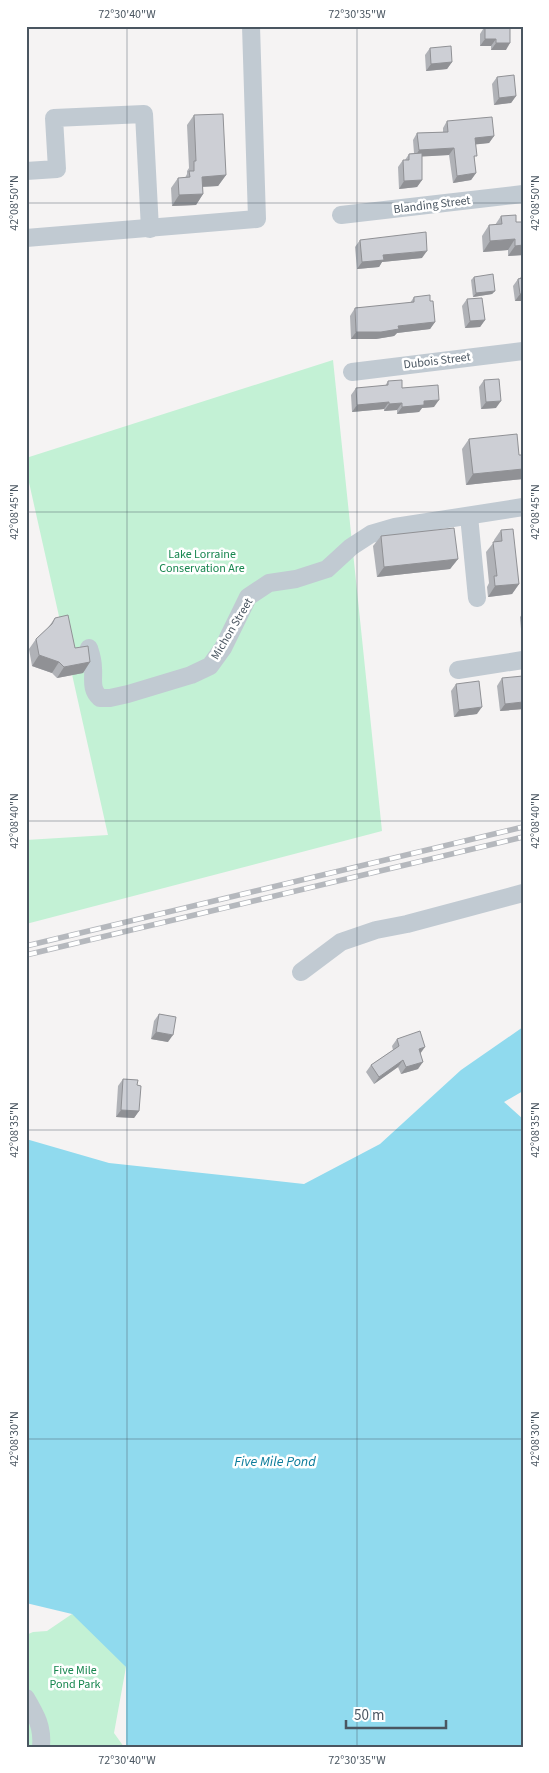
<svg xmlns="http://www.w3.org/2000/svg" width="549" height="1773" viewBox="0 0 549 1773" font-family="'Source Sans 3',sans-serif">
	<rect width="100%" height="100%" fill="#f5f3f3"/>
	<g fill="#c3f1d5">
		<polygon points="333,360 382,831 26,924 26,840 108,835 26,469 26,458"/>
		<polygon points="72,1614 99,1632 126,1667 114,1733 124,1747 26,1747 26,1635 33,1632 47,1631"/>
	</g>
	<polygon fill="#90daee" points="523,1027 523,1091 504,1102 523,1119 523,1747 126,1747 126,1667 72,1614 26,1603 26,1139 109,1163 304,1184 380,1144 461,1070"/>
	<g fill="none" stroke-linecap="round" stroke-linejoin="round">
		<g stroke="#c1cad2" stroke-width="18">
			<polyline points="26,171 57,169 54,118 144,114 150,229"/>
			<polyline points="341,215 523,194"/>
			<polyline points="26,238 257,219 251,26"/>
			<polyline points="352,372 523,351"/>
			<polyline points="469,516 477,598"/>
			<path d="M 89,648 C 91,654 93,661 93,668 C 94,679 90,689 100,698 L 110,698 L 128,694 L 191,675 L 210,666 L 223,648 L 248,597 L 269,583 L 296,579 L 327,569 L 351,547 L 371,534 L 395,527 L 523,507"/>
			<polyline points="458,670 523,660"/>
			<polyline points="301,972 341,942 376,930 407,924 523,893"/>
			<path d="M 26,1698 C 36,1715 43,1727 41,1747"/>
		</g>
		<g stroke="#b5b8bd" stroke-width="5.5">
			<g id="rail">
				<polyline points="26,946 523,827"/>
				<polyline points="26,955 523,837"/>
			</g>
		</g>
		<use href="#rail" stroke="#fff" stroke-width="4" stroke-dasharray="11" stroke-linecap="butt"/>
	</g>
	<g fill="#b0b2b7">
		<polygon points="485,26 506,50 491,50 491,46 480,46 480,34"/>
		<polygon points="430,48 452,62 447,69 426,71 425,55"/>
		<polygon points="497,77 516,96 511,103 494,105 492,84"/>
		<polygon points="194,115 226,175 218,186 203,187 203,194 196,205 172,206 171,188 178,178 185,178 187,174 187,171 189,168 187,125"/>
		<polygon points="447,121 494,136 489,143 476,144 474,161 476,173 471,180 453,183 449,155 422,156 422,180 417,187 399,189 398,167 403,160 405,160 409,154 414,153 413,140 417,133 443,132 443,128"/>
		<polygon points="501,216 516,222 523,255 508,256 508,250 483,252 482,236 489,225 495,225"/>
		<polygon points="360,240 422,258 382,262 379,267 357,269 355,247"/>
		<polygon points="523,274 523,301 515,301 513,286 518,279 520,278"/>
		<polygon points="474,277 495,291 492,294 473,297 471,280"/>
		<polygon points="414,297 430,301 435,322 430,329 397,333 394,336 376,339 351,339 350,316 355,308 410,303"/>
		<polygon points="467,299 485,320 480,327 465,328 462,306"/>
		<polygon points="484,380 496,408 481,409 479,387"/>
		<polygon points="388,381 402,388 434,407 422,408 419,412 397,414 397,410 384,411 384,409 352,412 351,395 356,388 385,386"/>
		<polygon points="469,439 519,455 523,455 523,479 466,485 462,449"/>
		<polygon points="501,530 519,584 512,594 488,597 487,587 489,583 486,552 494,542 494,540"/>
		<polygon points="381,536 458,559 450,569 377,577 373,546"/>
		<polygon points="523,613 523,629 521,629 520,617"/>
		<polygon points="55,618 75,648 90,662 83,673 57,678 52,673 32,666 29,649 36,639 47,629"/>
		<polygon points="502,678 523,709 500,711 497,686"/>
		<polygon points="456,684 477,714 454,717 451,691"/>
		<polygon points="159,1014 168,1042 151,1039 154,1021"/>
		<polygon points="397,1039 421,1053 418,1069 401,1074 398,1067 374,1084 366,1072 371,1065 393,1050 392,1046"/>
		<polygon points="123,1079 137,1085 139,1111 134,1118 116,1117 118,1086"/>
	</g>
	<g fill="#909195">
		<polygon points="485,39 496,39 491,46 480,46"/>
		<polygon points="496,43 510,43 506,50 491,50"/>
		<polygon points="452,62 447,69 426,71 431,64"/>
		<polygon points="516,96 511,103 494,105 499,98"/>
		<polygon points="494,136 489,143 471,145 475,138"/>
		<polygon points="454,148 449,155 415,157 419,150"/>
		<polygon points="476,173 471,180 453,183 457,176"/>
		<polygon points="226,175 218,186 195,187 202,177"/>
		<polygon points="422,180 417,187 399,189 404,181"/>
		<polygon points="203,194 196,205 172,206 179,195"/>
		<polygon points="515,239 508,250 483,252 490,241"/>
		<polygon points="523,245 523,255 508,256 515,246"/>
		<polygon points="427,251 422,258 382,262 379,267 357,269 362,262 383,255"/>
		<polygon points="495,291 492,294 473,297 476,293"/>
		<polygon points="520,294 523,294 523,301 515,301"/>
		<polygon points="485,320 480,327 465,328 470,321"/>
		<polygon points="435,322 430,329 397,333 394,336 376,339 351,339 356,332 398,326"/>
		<polygon points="439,400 434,407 422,408 419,412 397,414 402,407 424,401"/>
		<polygon points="501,401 496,408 481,409 486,402"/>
		<polygon points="389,402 384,409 352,412 357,405"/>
		<polygon points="402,403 397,410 384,411 389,404"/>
		<polygon points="523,469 523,479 466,485 473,474"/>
		<polygon points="458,559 450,569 377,577 384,567"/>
		<polygon points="519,584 512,594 488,597 495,586"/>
		<polygon points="39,655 59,662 52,673 32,666"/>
		<polygon points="90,662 83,673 57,678 64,667"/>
		<polygon points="523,702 523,709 500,711 505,704"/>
		<polygon points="482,707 477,714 454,717 459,710"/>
		<polygon points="156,1032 173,1035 168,1042 151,1039"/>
		<polygon points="425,1047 420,1054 419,1049"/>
		<polygon points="403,1060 398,1067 374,1084 379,1077"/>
		<polygon points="423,1062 418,1069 401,1074 406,1067"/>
		<polygon points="121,1110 139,1111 134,1118 116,1117"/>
	</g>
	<g fill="#cdcfd5" stroke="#909195">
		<polygon points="485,26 510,26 510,43 496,43 496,39 485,39"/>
		<polygon points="451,46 452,62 431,64 430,48"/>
		<polygon points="514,75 516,96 499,98 497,77"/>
		<polygon points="223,114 226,175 202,177 203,194 179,195 178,178 190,177 189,171 194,171 194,161 196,161 194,115"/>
		<polygon points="492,117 494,136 475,138 477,156 474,156 476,173 457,176 454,148 419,150 417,133 448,132 447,121"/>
		<polygon points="422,153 422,180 404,181 403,160 409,160 409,154"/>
		<polygon points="516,215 516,222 523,222 523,245 515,246 515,239 490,241 489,225 502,224 501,216"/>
		<polygon points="426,232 427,251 383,255 384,260 362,262 360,240"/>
		<polygon points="493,274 495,291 476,293 474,277"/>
		<polygon points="523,278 523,294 520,294 518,279"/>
		<polygon points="430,295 430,301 433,301 435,322 398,326 399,329 381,332 356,332 355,308 414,302 414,297"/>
		<polygon points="482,298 485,320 470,321 467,299"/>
		<polygon points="499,379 501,401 486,402 484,380"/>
		<polygon points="402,380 402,388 438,385 439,400 424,401 424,405 402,407 402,403 389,404 389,402 357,405 356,388 388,385 388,381"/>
		<polygon points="517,434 519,455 523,455 523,469 473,474 469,439"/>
		<polygon points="454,528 458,559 384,567 381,536"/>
		<polygon points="513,529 519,584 495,586 494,576 497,576 493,542 502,541 501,530"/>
		<polygon points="68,615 75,648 88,646 90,662 64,667 59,662 39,655 36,639 52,624 55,618"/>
		<polygon points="523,676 523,702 505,704 502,678"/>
		<polygon points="479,681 482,707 459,710 456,684"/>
		<polygon points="159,1014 176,1017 173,1035 156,1032"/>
		<polygon points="420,1031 425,1047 419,1049 423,1062 406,1067 403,1060 379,1077 371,1065 399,1046 397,1039"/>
		<polygon points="123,1079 138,1080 137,1085 141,1086 139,1111 121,1110"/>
	</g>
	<path fill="none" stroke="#4a5661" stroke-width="1" stroke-opacity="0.45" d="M 127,26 L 127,1747M 357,26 L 357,1747M 26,203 L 523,203M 26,512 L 523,512M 26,821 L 523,821M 26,1130 L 523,1130M 26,1439 L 523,1439"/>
	<g text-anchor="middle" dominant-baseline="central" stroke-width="5" stroke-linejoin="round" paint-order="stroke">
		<g font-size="12" fill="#4a5661" stroke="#fff">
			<text transform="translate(432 205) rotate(-7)">Blanding Street</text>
			<text transform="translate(437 361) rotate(-7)">Dubois Street</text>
			<text transform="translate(232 629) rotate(-59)">Michon Street</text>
		</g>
		<g font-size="12" fill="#17864f" stroke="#fff">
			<text x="202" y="554">Lake Lorraine<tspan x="202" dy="14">Conservation Are</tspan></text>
			<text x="75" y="1670">Five Mile<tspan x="75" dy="14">Pond Park</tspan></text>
		</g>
		<g font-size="14" font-style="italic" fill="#0c7c9b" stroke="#fff">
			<text x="275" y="1462">Five Mile Pond</text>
		</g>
	</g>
	<rect width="549" height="1773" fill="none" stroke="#ffffff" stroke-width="55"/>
	<path d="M346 1720v8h100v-8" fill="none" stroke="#4a5661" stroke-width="2.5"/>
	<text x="354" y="1720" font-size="15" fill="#4a5661" stroke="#ffffff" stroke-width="4" paint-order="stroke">50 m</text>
	<rect x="28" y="28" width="494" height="1718" fill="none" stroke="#4a5661" stroke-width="2"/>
	<g font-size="12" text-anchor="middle" fill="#4a5661">
		<text x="127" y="18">72°30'40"W</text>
		<text x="357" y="18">72°30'35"W</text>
		<text transform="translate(14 203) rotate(-90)" y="4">42°08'50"N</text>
		<text transform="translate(535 203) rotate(-90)" y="4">42°08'50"N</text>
		<text transform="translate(14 512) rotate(-90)" y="4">42°08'45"N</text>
		<text transform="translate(535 512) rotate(-90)" y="4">42°08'45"N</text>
		<text transform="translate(14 821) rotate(-90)" y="4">42°08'40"N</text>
		<text transform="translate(535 821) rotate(-90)" y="4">42°08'40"N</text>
		<text transform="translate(14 1130) rotate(-90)" y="4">42°08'35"N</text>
		<text transform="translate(535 1130) rotate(-90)" y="4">42°08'35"N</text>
		<text transform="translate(14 1439) rotate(-90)" y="4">42°08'30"N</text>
		<text transform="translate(535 1439) rotate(-90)" y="4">42°08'30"N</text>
		<text x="127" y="1764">72°30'40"W</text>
		<text x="357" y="1764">72°30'35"W</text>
	</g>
</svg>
